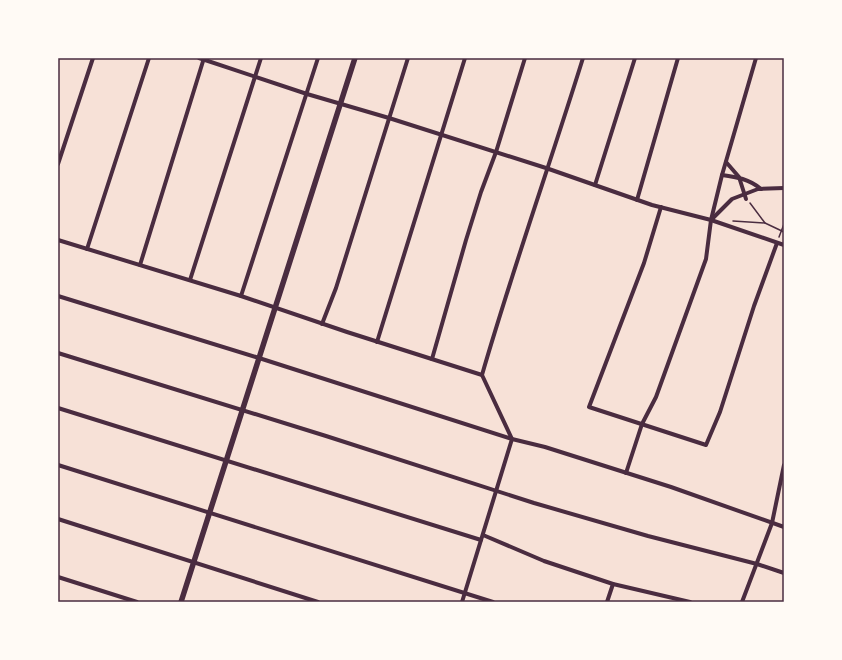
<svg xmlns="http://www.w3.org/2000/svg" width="842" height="660" viewBox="0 0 842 660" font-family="'Noto Sans',sans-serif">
	<rect width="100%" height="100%" fill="#f7e1d7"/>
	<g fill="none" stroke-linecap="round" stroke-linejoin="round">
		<g stroke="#4a2c40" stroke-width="1.5">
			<polyline points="750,203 765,223 784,232"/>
			<polyline points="733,221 765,223"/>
			<polyline points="779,237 784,224"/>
		</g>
		<g stroke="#4a2c40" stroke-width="4">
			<polyline points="199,58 307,94 389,118 546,168 652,205 711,220 732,199 758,189 784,188"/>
			<polyline points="726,162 739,177 746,199"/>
			<polyline points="58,164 93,58"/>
			<path d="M 722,175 C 737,177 749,179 761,189"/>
			<polyline points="595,185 635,58"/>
			<polyline points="637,200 678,58"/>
			<polyline points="661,207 644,263 589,407 706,445 720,412 754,306 777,243"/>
			<polyline points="711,220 784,245"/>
			<polyline points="58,240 241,296 347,332 482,375 512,439 462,602"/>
			<polyline points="87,249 149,58"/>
			<polyline points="140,265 204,58"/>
			<polyline points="190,280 261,58"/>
			<polyline points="58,296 259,358 512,439 545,447 671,487 784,527"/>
			<polyline points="241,296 318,58"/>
			<polyline points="322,324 336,288 408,58"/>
			<polyline points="377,342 465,58"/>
			<polyline points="58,353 326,436 534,503 648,536 757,564 784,573"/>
			<polyline points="432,359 466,240 481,192 496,152 525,58"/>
			<path d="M 482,375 C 513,268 550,164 583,58"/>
			<polyline points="58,408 481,540"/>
			<polyline points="58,465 493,602"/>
			<polyline points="626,473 642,424 656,397 706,259 711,220 722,175 756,58"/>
			<polyline points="58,519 318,602"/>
			<polyline points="483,535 544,561 613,584 690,602"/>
			<polyline points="58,577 137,602"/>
			<polyline points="607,602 613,584"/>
			<polyline points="742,602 772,523 784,465"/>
		</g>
		<polyline stroke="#4a2c40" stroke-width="5.5" points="181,602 355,58"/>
	</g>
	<rect width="842" height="660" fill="none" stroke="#fffaf5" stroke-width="118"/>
	<rect x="59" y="59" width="724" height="542" fill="none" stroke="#4a2c40" stroke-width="1.5"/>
</svg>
